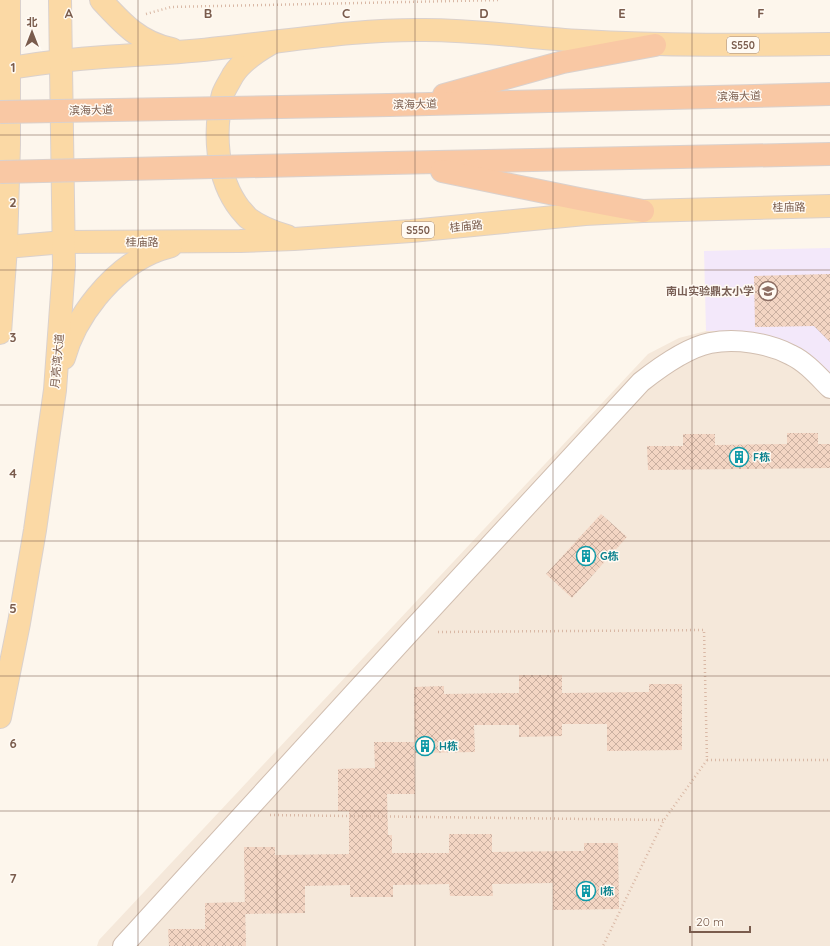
<svg xmlns="http://www.w3.org/2000/svg" width="830" height="946" viewBox="0 0 830 946" font-family="Quicksand,'Noto Sans SC',sans-serif">
	<defs>
		<pattern id="building-cross-hatch" width="8" height="8" patternUnits="userSpaceOnUse"><rect width="8" height="8" fill="#f3d5c3"/><path d="M0 0l8 8M0 8l8-8" fill="none" stroke="#cab0a1"/></pattern>
	</defs>
	<rect width="100%" height="100%" fill="#fdf6ec"/>
	<polygon fill="#f5e8da" points="706,331 737,331 765,335 793,345 830,376 830,946 97,946 99,940 648,354 679,338"/>
	<polygon fill="#f3e8fa" points="830,248 830,376 793,345 765,335 737,331 706,331 704,251"/>
	<g fill="url(#building-cross-hatch)">
		<polygon points="830,274 830,342 814,326 755,327 754,276"/>
		<polygon points="787,433 818,433 818,444 830,444 830,468 648,470 647,446 683,446 683,434 715,434 715,445 787,444"/>
		<polygon points="601,514 627,537 572,598 546,574"/>
		<polygon points="519,675 562,675 562,693 649,692 649,684 682,684 682,750 607,751 607,724 562,724 562,736 519,737 519,725 474,725 475,752 415,753 414,687 444,686 444,694 519,693"/>
		<polygon points="374,742 414,742 415,794 387,794 388,835 392,835 392,853 449,853 449,834 492,834 492,852 584,851 584,843 618,843 619,909 553,910 553,883 492,884 493,896 450,896 449,884 393,885 393,897 350,897 350,885 305,886 305,913 245,914 244,847 275,847 275,855 349,854 349,811 338,811 338,769 375,768"/>
		<polygon points="245,902 246,946 169,946 168,929 205,929 205,903"/>
	</g>
	<g fill="none" stroke-linecap="round" stroke-linejoin="round">
		<g stroke="#d1beb0" stroke-width="22">
			<path id="minor" d="M 123,946 L 410,632 L 641,382 C 660,367 686,348 710,343 C 736,338 768,343 791,355 C 806,362 818,376 830,388"/>
		</g>
		<g stroke="#dad1cd" stroke-width="24">
			<g id="primary">
				<path d="M 101,0 C 122,23 140,43 172,49"/>
				<path d="M 270,44 C 256,52 242,61 233,75 C 230,81 225,88 223,94 C 213,131 216,178 240,209 C 243,212 245,215 248,218 C 260,227 273,232 287,236"/>
				<path d="M 10,68 C 41,63 73,59 104,57 C 143,54 181,53 220,48 C 289,41 356,29 425,30 C 478,30 530,38 582,41 C 665,46 747,45 830,44"/>
				<polyline points="6,247 64,242 240,241 294,239 411,231 585,214 643,211 830,206"/>
				<polyline points="0,333 6,247 9,145 9,0"/>
				<path d="M 64,358 C 75,317 111,271 151,253 C 157,250 165,248 171,246"/>
				<polyline points="0,717 19,623 35,530 55,390 64,266 60,0"/>
			</g>
		</g>
		<g stroke="#dad1cd" stroke-width="24">
			<g id="trunk">
				<polyline points="444,95 563,62 655,45"/>
				<polyline points="389,105 830,94"/>
				<polyline points="389,163 830,154"/>
				<polyline points="442,171 579,199 643,211"/>
			</g>
		</g>
		<g stroke="#d9b8a5" stroke-width="2.5" stroke-dasharray="1 3" stroke-linecap="butt">
			<polyline points="146,14 171,7 500,0"/>
			<polyline points="438,632 704,630 707,760 664,820 603,946"/>
			<polyline points="707,760 830,760"/>
			<polyline points="270,815 664,820"/>
		</g>
		<use href="#minor" stroke="#fff" stroke-width="20"/>
		<use href="#primary" stroke="#fbd9a5" stroke-width="22"/>
		<use href="#trunk" stroke="#f9c8a4" stroke-width="22"/>
		<g stroke="#dad1cd" stroke-width="24" stroke-linecap="butt">
			<g id="trunk-bridge">
				<polyline points="0,112 389,105"/>
				<polyline points="0,172 389,163"/>
			</g>
		</g>
		<use href="#trunk-bridge" stroke="#f9c8a4" stroke-width="22"/>
	</g>
	<path fill="none" stroke="#7a5c4d" stroke-width="1" stroke-opacity="0.55" d="M 138,0 L 138,946M 277,0 L 277,946M 415,0 L 415,946M 553,0 L 553,946M 692,0 L 692,946M 0,135 L 830,135M 0,270 L 830,270M 0,405 L 830,405M 0,541 L 830,541M 0,676 L 830,676M 0,811 L 830,811"/>
	<defs>
		<g id="school-ring" transform="scale(1)"><circle r="9.5" fill="#fffaf3" stroke="#8d6e63" stroke-width="1.5"/><path d="M0-5L7-2L0 1L-7-2ZM-4 1L0 2.5L4 1V4Q0 6-4 4Z" fill="#8d6e63"/></g>
		<g id="building-ring" transform="scale(1)"><circle r="9.5" fill="#fffaf3" stroke="#0f9aa8" stroke-width="1.5"/><path d="M-4-6H4V6H1V3H-1V6H-4ZM-2.5-4.3h1.7v1.8h-1.7ZM.8-4.3h1.7v1.8H.8ZM-2.5-1h1.7V.8h-1.7ZM.8-1h1.7V.8H.8Z" fill="#0f9aa8"/></g>
	</defs>
	<g fill-rule="evenodd">
		<use href="#school-ring" x="768" y="291"/>
		<use href="#building-ring" x="739" y="457"/>
		<use href="#building-ring" x="586" y="556"/>
		<use href="#building-ring" x="425" y="746"/>
		<use href="#building-ring" x="586" y="891"/>
	</g>
	<g text-anchor="middle" dominant-baseline="central" stroke-width="3" stroke-linejoin="round" paint-order="stroke">
		<g fill="#fffaf3" stroke="#a28b7f" stroke-width="1">
			<rect x="727" y="37" width="32" height="16" rx="3"/>
			<rect x="402" y="222" width="32" height="16" rx="3"/>
		</g>
		<g font-size="10" font-weight="bold" fill="#7a5c4d">
			<text x="743" y="45">S550</text>
			<text x="418" y="230">S550</text>
		</g>
		<g font-size="11" fill="#7a5c4d" stroke="#fffaf3">
			<text transform="translate(739 96) rotate(-1)">滨海大道</text>
			<text transform="translate(415 104) rotate(-1)">滨海大道</text>
			<text transform="translate(91 110) rotate(-1)">滨海大道</text>
			<text transform="translate(789 207) rotate(-1)">桂庙路</text>
			<text transform="translate(466 226) rotate(-6)">桂庙路</text>
			<text x="142" y="242">桂庙路</text>
			<text transform="translate(57 361) rotate(-85)">月亮湾大道</text>
		</g>
		<g font-size="11" font-weight="bold" fill="#785e54" stroke="#fffaf3" text-anchor="end">
			<text x="754" y="291">南山实验鼎太小学</text>
		</g>
		<g font-size="11" font-weight="bold" fill="#0d838f" stroke="#fffaf3" text-anchor="start">
			<text x="753" y="457">F栋</text>
			<text x="600" y="556">G栋</text>
			<text x="439" y="746">H栋</text>
			<text x="600" y="891">I栋</text>
		</g>
	</g>
	<g font-size="13" text-anchor="middle" font-weight="bold" fill="#7a5c4d" stroke="#fffaf3" stroke-width="3" stroke-linejoin="round" paint-order="stroke">
		<text x="69" y="18">A</text>
		<text x="208" y="18">B</text>
		<text x="346" y="18">C</text>
		<text x="484" y="18">D</text>
		<text x="622" y="18">E</text>
		<text x="761" y="18">F</text>
		<text x="13" y="72">1</text>
		<text x="13" y="207">2</text>
		<text x="13" y="342">3</text>
		<text x="13" y="478">4</text>
		<text x="13" y="613">5</text>
		<text x="13" y="748">6</text>
		<text x="13" y="883">7</text>
	</g>
	<g transform="translate(32 32)" stroke="#fffaf3" stroke-width="3" paint-order="stroke">
	<path d="M0-3L7 15L0 10L-7 15Z" fill="#7a5c4d"/>
	<text y="-6" font-size="11" font-weight="bold" text-anchor="middle" fill="#7a5c4d">北</text>
	</g>
	<path d="M690 926v6h60v-6" fill="none" stroke="#7a5c4d" stroke-width="2"/>
	<text x="696" y="926" font-size="12" fill="#7a5c4d" stroke="#fffaf3" stroke-width="3" paint-order="stroke">20 m</text>
</svg>
